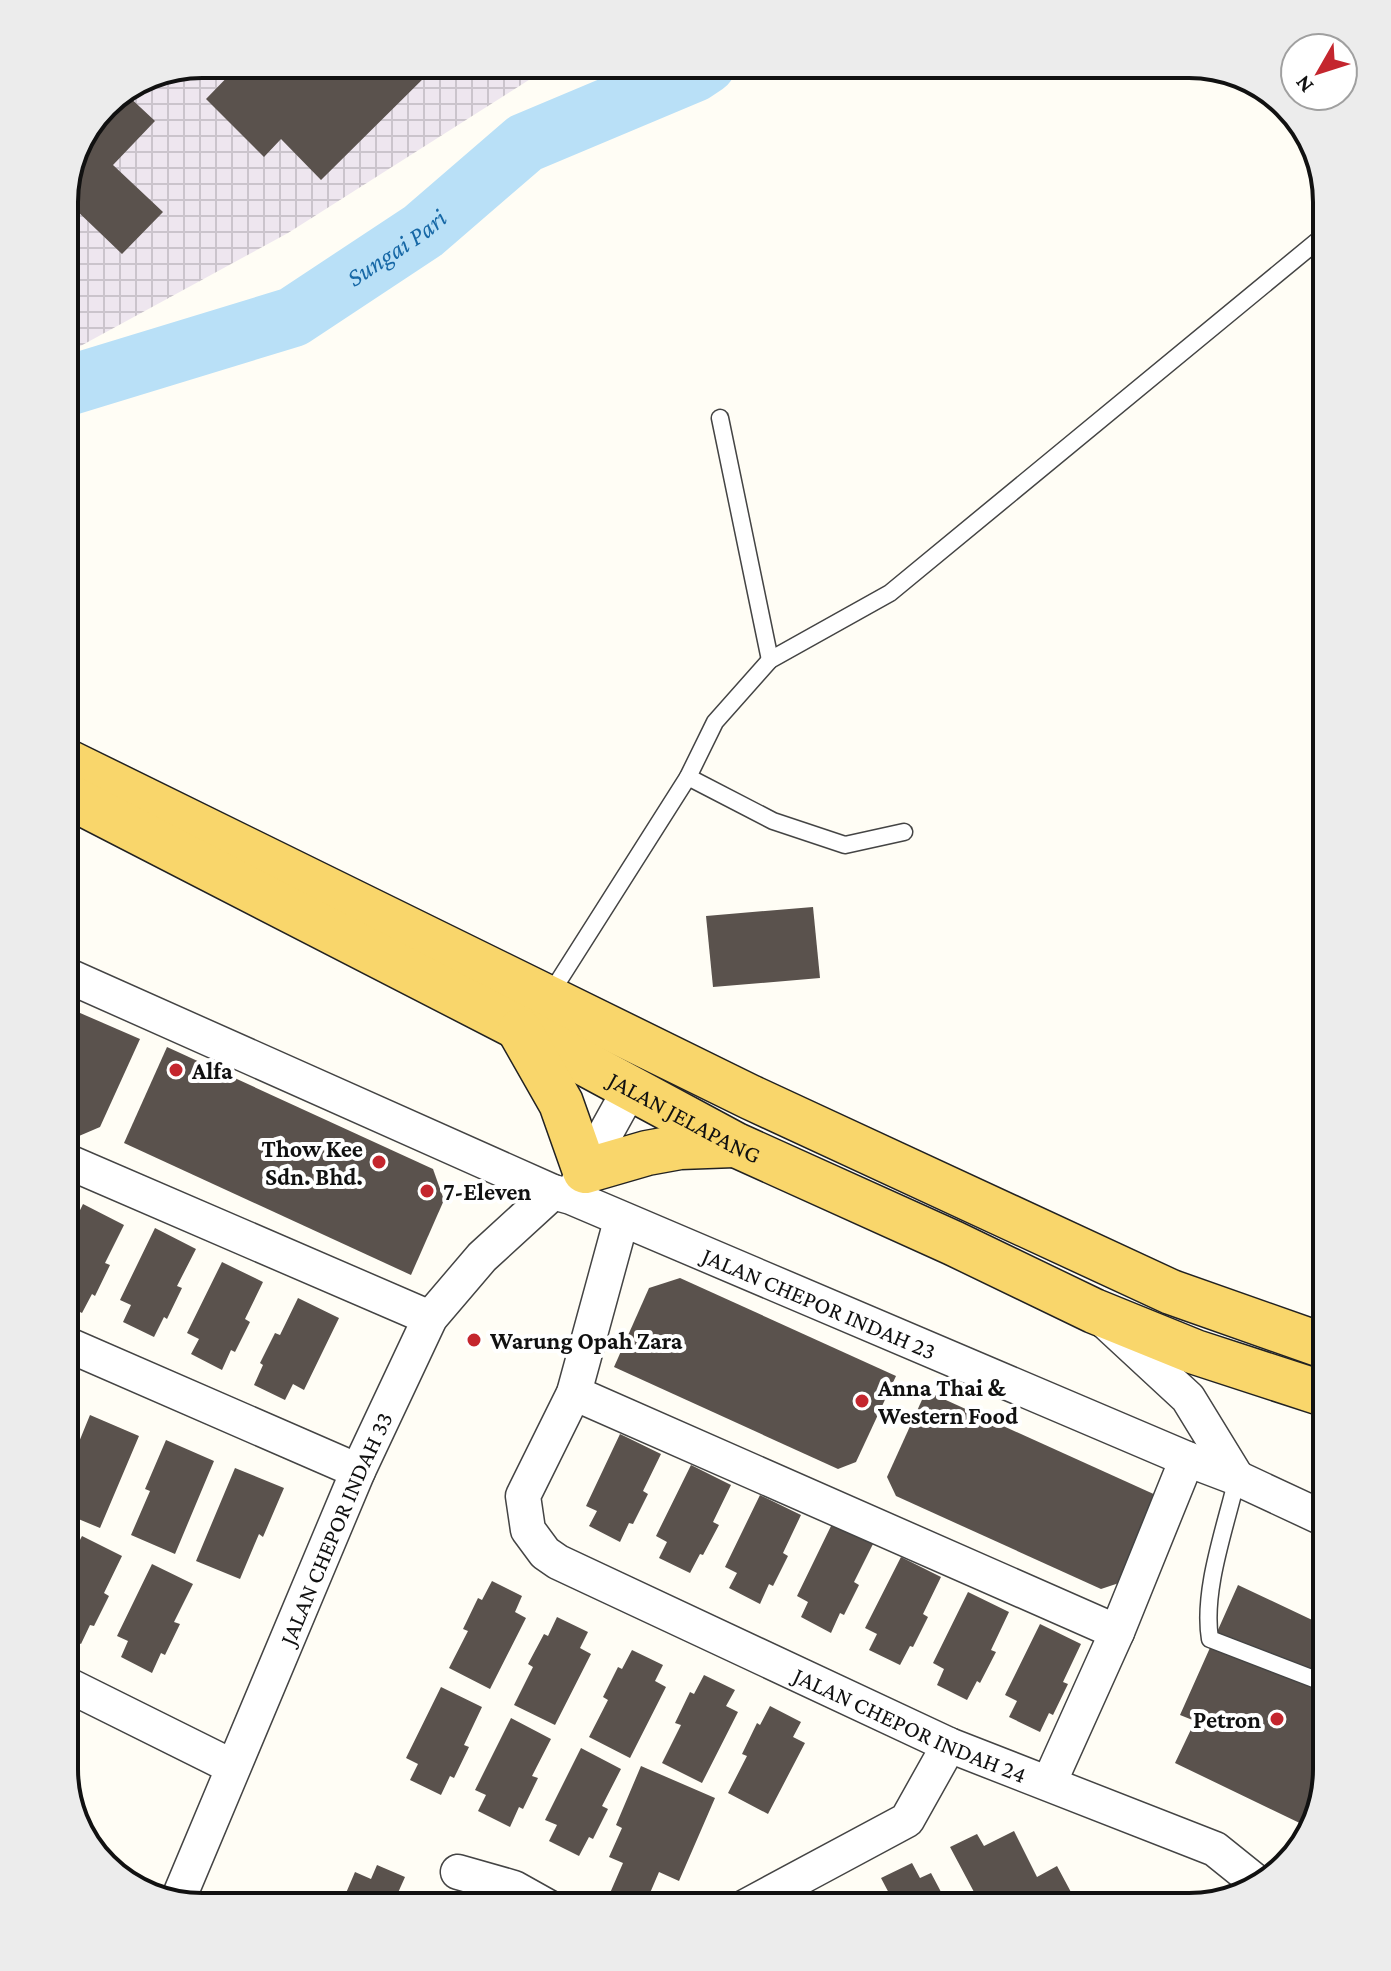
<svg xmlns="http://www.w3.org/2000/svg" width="1391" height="1971" viewBox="0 0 1391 1971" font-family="'Crimson Pro',serif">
	<defs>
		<pattern id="industrial-grid" width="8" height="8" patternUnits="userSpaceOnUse" patternTransform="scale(2)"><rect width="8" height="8" fill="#eee6ef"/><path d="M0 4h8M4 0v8" fill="none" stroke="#cbc4cc"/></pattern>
	</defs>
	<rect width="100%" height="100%" fill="#fffdf5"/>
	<polygon fill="url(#industrial-grid)" points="202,64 554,64 288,233 64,355 64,192 78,141 111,98"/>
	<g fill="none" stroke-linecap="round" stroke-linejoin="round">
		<path stroke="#b9e0f7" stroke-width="60" id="s1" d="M 64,387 L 293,317 L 423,231 L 525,143 L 694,72 L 706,64"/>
	</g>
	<g fill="#5a524d">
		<polygon points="240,64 438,64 321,180 281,139 264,157 206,99"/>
		<polygon points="125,93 155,121 113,165 163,212 122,254 73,207 64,216 64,192 78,141 111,98"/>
		<polygon points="813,907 820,978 713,987 706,916"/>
		<polygon points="64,1006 140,1039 100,1127 79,1136 64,1129"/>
		<polygon points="167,1047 433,1169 444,1200 411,1275 124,1143"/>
		<polygon points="83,1204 124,1225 105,1263 110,1265 95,1296 92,1294 82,1313 64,1304 64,1243"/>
		<polygon points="155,1228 196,1249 177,1286 182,1288 167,1319 164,1317 154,1337 123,1322 131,1305 120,1300"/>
		<polygon points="222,1262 263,1282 245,1319 250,1322 235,1352 231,1350 222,1370 191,1354 199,1339 187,1333"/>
		<polygon points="680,1278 896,1376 856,1462 838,1469 614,1367 649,1288"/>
		<polygon points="298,1298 339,1318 304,1390 293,1384 285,1400 254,1385 263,1365 260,1363 275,1333 280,1335"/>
		<polygon points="926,1391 1158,1496 1119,1583 1101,1589 896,1496 887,1477"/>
		<polygon points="90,1415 139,1436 100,1528 64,1513 64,1492 75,1466 70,1464"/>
		<polygon points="620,1434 661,1454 643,1491 648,1494 633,1524 629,1523 620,1542 589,1526 597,1511 586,1506"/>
		<polygon points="166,1440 214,1461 175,1554 131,1535 150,1491 145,1489"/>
		<polygon points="691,1465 731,1485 713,1522 719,1525 703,1555 700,1554 690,1573 659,1558 667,1542 656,1536"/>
		<polygon points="235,1468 284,1488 263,1537 259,1534 240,1579 196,1561"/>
		<polygon points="760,1495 801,1515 783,1553 788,1556 773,1586 769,1584 760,1604 729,1588 737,1573 725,1567"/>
		<polygon points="832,1524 873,1544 854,1582 859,1585 844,1615 840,1613 831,1633 801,1617 808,1602 797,1596"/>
		<polygon points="82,1536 122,1556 104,1593 109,1596 94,1626 90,1625 81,1644 64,1636 64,1571"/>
		<polygon points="901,1557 941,1577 923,1614 928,1617 913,1647 910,1646 900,1665 869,1650 877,1634 865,1628"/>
		<polygon points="152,1564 193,1584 174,1622 180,1624 165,1655 161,1653 152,1673 121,1657 128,1641 117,1636"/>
		<polygon points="492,1581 522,1596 515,1612 526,1618 490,1689 449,1668 468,1631 463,1629 478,1598 482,1600"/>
		<polygon points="1238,1585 1327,1627 1327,1770 1316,1810 1308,1827 1175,1763 1195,1721 1180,1715"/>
		<polygon points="968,1592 1009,1612 991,1650 996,1652 980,1683 977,1681 967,1700 937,1685 944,1669 933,1663"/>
		<polygon points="557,1617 588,1632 580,1648 591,1654 555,1725 514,1705 533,1667 528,1664 544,1634 548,1636"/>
		<polygon points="1040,1624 1081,1644 1063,1682 1068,1684 1053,1715 1049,1713 1040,1732 1009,1717 1017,1701 1005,1695"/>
		<polygon points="632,1650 663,1665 655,1681 666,1687 630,1758 589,1737 608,1700 603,1697 618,1667 622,1669"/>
		<polygon points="704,1675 735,1690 726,1706 738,1712 702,1783 662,1763 681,1725 675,1723 690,1692 694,1694"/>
		<polygon points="441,1687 482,1707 464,1745 469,1747 454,1778 450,1776 441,1795 410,1780 418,1764 406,1758"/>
		<polygon points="770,1706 801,1722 793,1737 805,1743 768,1814 728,1793 747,1756 742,1754 757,1723 760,1725"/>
		<polygon points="511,1718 551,1739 532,1776 538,1778 523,1809 519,1807 510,1827 478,1811 486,1795 475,1790"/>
		<polygon points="581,1748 621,1769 602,1806 608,1809 593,1839 589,1837 579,1856 549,1841 557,1825 545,1820"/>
		<polygon points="641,1766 715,1798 679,1881 659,1872 644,1907 604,1907 623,1863 609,1857 622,1828 616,1825"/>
		<polygon points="1014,1831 1037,1877 1057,1866 1072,1894 1048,1907 982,1907 950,1847 977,1834 984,1846"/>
		<polygon points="912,1863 920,1878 931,1873 949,1907 892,1907 888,1900 891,1897 881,1878"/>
		<polygon points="377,1865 405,1877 397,1895 412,1903 411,1907 322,1907 328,1893 343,1900 355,1872 371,1879"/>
		<polygon points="1108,1895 1114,1907 1085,1907"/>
		<polygon points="443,1897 465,1907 422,1907 425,1900 439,1906"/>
		<polygon points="847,1897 852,1907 828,1907"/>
	</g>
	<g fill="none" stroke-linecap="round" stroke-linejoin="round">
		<g stroke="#444" stroke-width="19">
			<g id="service">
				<polyline points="720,418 770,660"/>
				<polyline points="688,777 773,821 845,845 904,832"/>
				<polyline points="549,996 688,777 715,722 770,660 890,593 1327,233"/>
				<path d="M 1237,1478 C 1226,1526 1202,1590 1210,1639 L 1327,1684"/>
			</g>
		</g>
		<g stroke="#444" stroke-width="37">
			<g id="minor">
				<path id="s2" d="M 64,974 L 553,1192 L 571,1197 L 1187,1459 L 1237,1478 L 1327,1520"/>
				<polyline points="64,1160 430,1318"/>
				<polyline points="578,1183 630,1089"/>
				<path id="s3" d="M 621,1221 L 574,1393 L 523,1496 L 528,1530 L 545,1553 L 558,1562 L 949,1745 L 1215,1849 L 1261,1886"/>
				<polyline points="1107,1323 1188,1398 1237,1478"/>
				<polyline points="64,1343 358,1471"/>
				<polyline points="574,1393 1117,1632"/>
				<polyline points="64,1683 233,1767"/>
				<polyline points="1049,1783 1117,1632 1187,1459"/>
				<polyline points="458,1872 514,1888 548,1907"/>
				<path id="s4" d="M 177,1902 L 358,1471 L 430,1318 L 482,1257 L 553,1192"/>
				<polyline points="745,1907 907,1820 949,1745"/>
			</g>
		</g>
		<g stroke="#222" stroke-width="47">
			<g id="primary">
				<polyline points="64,760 750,1097 1171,1292 1327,1347"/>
				<path id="s5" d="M 64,794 L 519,1028 L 736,1145 L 953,1243 L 1094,1311 L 1195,1352 L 1327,1395"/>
				<polyline points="520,1031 561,1103 585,1171 647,1153 680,1147 734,1145"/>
			</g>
		</g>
		<use href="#service" stroke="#fff" stroke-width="16"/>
		<use href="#minor" stroke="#fff" stroke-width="34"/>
		<use href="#primary" stroke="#f9d66b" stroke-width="44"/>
	</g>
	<g fill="#c4262e" stroke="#fff" stroke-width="3">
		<circle cx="176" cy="1070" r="8"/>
		<circle cx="379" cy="1162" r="8"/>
		<circle cx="427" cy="1191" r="8"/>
		<circle cx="474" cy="1340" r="8"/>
		<circle cx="862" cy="1401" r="8"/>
		<circle cx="1277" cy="1719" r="8"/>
	</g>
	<g text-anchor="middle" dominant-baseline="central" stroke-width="8" stroke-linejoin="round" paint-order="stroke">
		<g font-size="24" font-weight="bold" fill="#111" stroke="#fff" text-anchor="start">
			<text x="192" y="1070">Alfa</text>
			<text x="363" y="1148" text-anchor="end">Thow Kee<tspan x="363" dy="28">Sdn. Bhd.</tspan></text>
			<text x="443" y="1191">7-Eleven</text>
			<text x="490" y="1340">Warung Opah Zara</text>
			<text x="878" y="1387">Anna Thai &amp;<tspan x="878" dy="28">Western Food</tspan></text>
			<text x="1261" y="1719" text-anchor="end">Petron</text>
		</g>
		<g font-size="24" fill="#111" stroke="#fff">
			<text stroke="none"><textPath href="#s5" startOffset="700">JALAN JELAPANG</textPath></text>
			<text stroke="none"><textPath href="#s2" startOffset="824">JALAN CHEPOR INDAH 23</textPath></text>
			<text stroke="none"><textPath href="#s4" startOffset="406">JALAN CHEPOR INDAH 33</textPath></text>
			<text stroke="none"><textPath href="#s3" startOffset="760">JALAN CHEPOR INDAH 24</textPath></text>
		</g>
		<g font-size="26" font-style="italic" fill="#1768a6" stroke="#fff">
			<text stroke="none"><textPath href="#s1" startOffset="364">Sungai Pari</textPath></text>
		</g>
	</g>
	<path d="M0 0H1391V1971H0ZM202 78H1189A124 124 0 0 1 1313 202V1769A124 124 0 0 1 1189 1893H202A124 124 0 0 1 78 1769V202A124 124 0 0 1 202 78Z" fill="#ececec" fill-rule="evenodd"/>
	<path fill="none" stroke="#111" stroke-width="4" d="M202 78H1189A124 124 0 0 1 1313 202V1769A124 124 0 0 1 1189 1893H202A124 124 0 0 1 78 1769V202A124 124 0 0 1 202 78Z"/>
	<g transform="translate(1319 72) rotate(231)"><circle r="38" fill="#ffffff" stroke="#a0a0a0" stroke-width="2"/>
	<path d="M0-6L14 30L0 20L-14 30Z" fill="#c4262e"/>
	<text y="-12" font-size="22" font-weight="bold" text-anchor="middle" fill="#111111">N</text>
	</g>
</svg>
